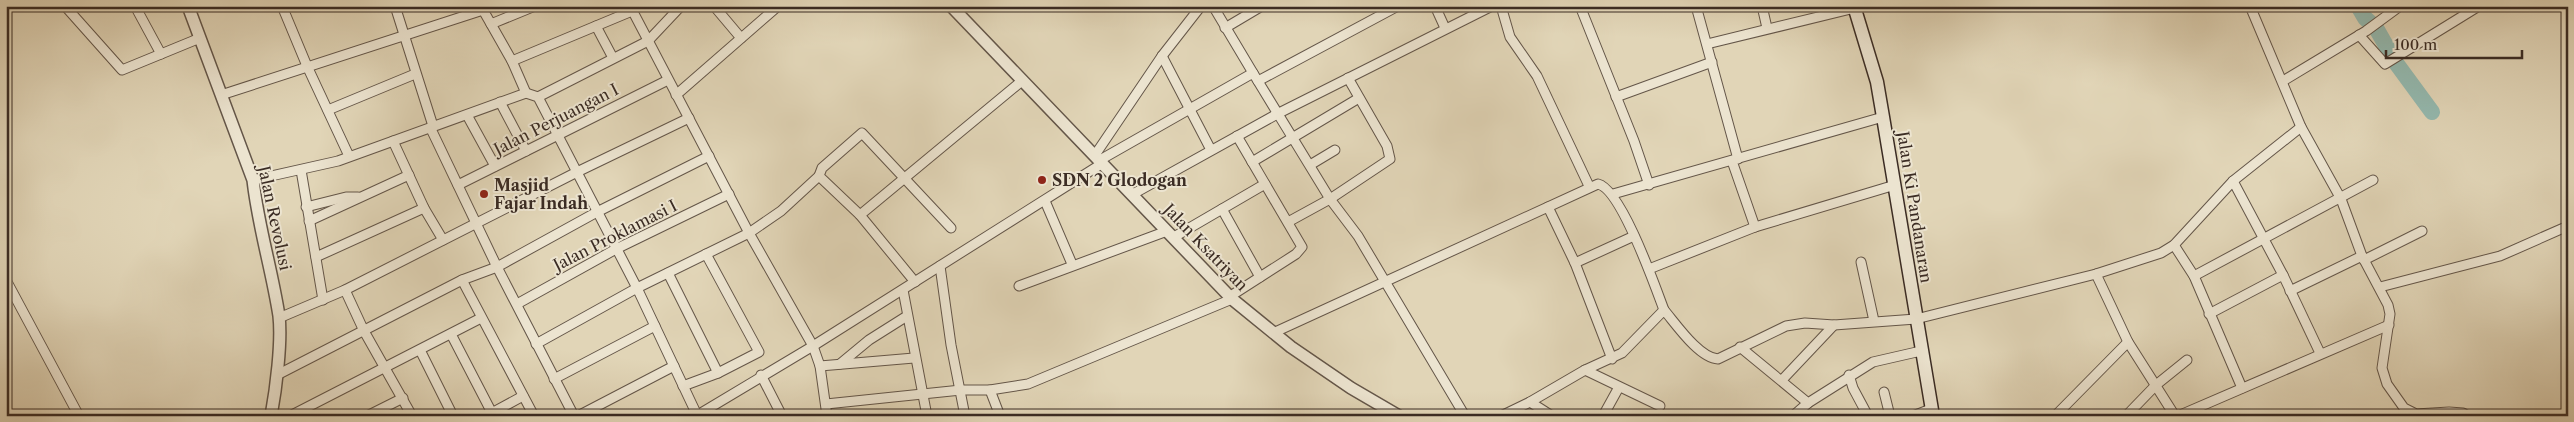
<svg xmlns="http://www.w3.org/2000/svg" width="2574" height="422" viewBox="0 0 2574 422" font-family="'Libre Caslon Text',serif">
	<rect width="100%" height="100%" fill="#e1d5b7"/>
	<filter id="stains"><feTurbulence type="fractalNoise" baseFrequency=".004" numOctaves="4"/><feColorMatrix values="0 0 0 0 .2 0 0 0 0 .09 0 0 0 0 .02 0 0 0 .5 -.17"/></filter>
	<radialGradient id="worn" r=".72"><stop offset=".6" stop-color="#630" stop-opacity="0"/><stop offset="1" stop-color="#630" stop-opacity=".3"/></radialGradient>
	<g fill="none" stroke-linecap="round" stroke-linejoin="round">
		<polyline stroke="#94b9af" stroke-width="16" points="2358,6 2365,18 2376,28 2396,63 2432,112"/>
		<g stroke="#645649" stroke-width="11">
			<g id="minor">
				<polyline points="65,6 122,70 200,38"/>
				<polyline points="135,6 161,54"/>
				<polyline points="282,6 307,66 349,156"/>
				<polyline points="395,6 433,126"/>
				<polyline points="630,6 749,233 813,346 820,366 827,416"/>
				<polyline points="714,6 741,38"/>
				<polyline points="1213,6 1253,73"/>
				<polyline points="1435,6 1445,28"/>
				<polyline points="1501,6 1510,37 1537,76 1589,186"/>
				<polyline points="1580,6 1634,141 1649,185"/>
				<polyline points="1696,6 1738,159"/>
				<polyline points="1762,6 1767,28"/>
				<polyline points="2250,6 2301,127 2341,199 2362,256 2388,305 2390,314 2382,368 2387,384 2404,408 2416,414 2449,412 2463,413 2468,416"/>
				<polyline points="2564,6 2568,13"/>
				<polyline points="596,26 613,58"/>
				<polyline points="1225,28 1262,6"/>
				<polyline points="2359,35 2385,64 2479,6"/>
				<polyline points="1707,44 1855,8"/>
				<polyline points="1162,56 1211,150"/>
				<polyline points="512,61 632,11"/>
				<polyline points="1258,81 1398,6"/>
				<polyline points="2283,81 2366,31 2400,6"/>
				<polyline points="526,93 538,97 637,288 697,415"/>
				<polyline points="221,95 483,10 491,24 535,6"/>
				<polyline points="676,95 778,6"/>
				<polyline points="538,97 648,41 681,6"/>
				<polyline points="1616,97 1712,62"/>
				<polyline points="500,102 526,151"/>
				<polyline points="328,110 415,74"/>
				<polyline points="467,115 495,166"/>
				<polyline points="431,129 497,267 574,416"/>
				<polyline points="393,141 424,208 443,240"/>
				<polyline points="1095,155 1162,56 1201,6"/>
				<polyline points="1100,160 1253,73 1330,199 1358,236 1465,416"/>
				<polyline points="1732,161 1755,227"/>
				<polyline points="1252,162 1359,98"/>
				<polyline points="1310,165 1335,150"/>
				<polyline points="301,170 323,300"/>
				<polyline points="253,180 338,161 526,93 512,61 491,24"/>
				<polyline points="2233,181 2283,275 2320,353"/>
				<polyline points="458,185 668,80"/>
				<polyline points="1133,194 1279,113 1492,6"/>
				<polyline points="1613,194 1883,117"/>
				<polyline points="1045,201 1072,264"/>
				<polyline points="306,207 346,197 358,197"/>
				<polyline points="1548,207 1575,263 1612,359"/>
				<polyline points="1222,209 1260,277"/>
				<polyline points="860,215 1023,80"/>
				<polyline points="309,221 409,175"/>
				<polyline points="1288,222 1330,199 1390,159 1387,146 1348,78"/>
				<polyline points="1174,237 1265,184"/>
				<polyline points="2174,245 2194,276 2242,388"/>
				<polyline points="316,257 424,208"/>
				<polyline points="2364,260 2422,231"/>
				<polyline points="1861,262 1874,321"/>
				<polyline points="1575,263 1634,236"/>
				<polyline points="940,266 951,345 965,416"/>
				<polyline points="1649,269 1755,227 1895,185"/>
				<polyline points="668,273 718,373"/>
				<polyline points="2096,274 2128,342 2175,416"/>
				<polyline points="2194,276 2373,180"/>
				<polyline points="6,280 79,416"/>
				<polyline points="462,280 534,416"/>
				<polyline points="915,282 860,215 819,176 822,168 862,133 951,228"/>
				<polyline points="1019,286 1167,231"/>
				<polyline points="2380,287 2500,256 2568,226"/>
				<polyline points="345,290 364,331 412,416"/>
				<polyline points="903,290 927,416"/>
				<polyline points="2290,291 2362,256"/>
				<polyline points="1229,297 1296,254 1302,247 1237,136"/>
				<polyline points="517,304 616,249 729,194"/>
				<polyline points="2209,314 2283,275"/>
				<polyline points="279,318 345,290 577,172 689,118"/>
				<path d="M 1273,333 L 1598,184 C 1621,189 1655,286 1664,310"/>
				<polyline points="451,334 492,413"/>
				<polyline points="536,344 637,288 749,233 781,211 819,176"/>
				<polyline points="1740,347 1808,403 1873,362 1921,351"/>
				<polyline points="420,350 453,416"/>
				<polyline points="840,364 869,340 907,316"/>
				<polyline points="820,366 914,358"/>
				<polyline points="1585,370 1660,406"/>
				<polyline points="277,375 462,280 497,267 597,212 709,156"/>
				<polyline points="761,375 782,416"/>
				<polyline points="1849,375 1853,388 1868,416"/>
				<polyline points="554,379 655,326"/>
				<polyline points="1782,380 1834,325"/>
				<polyline points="683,386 718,373 759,352 706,254"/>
				<polyline points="990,390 1000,416"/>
				<polyline points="1884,392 1890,416"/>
				<polyline points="1530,402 1552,416"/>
				<polyline points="826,404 961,390 990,390 1028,384 1232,299"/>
				<polyline points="488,415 523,396"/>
				<polyline points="290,416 481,318"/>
				<polyline points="367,416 403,398"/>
				<polyline points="578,416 674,366"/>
				<polyline points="696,416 813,346 1103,163"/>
				<path d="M 1501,416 L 1530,402 L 1585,370 L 1622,353 L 1664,310 C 1676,324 1699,358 1718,359 L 1786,326 L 1805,323 L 1834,325 L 1916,319 L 2096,274 L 2161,253 L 2174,245 L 2233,181 L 2301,127"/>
				<polyline points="1603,416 1619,387"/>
				<polyline points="1793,416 1808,403"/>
				<polyline points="1913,416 1931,409"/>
				<polyline points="2055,416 2128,342"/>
				<polyline points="2126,416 2156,385 2187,360"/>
				<polyline points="2178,416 2389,325"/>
			</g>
		</g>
		<g stroke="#645649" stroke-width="14">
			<g id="tertiary">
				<path d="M 188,6 L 253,180 C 258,226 272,270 279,316 C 282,342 276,389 271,416"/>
				<polyline points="951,6 1232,299 1291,347 1351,388 1399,416"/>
			</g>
		</g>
		<g stroke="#3b2c24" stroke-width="15">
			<polyline id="secondary" points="1854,6 1877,82 1883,117 1933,416"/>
		</g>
		<use href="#minor" stroke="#ece4d0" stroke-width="9"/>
		<use href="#tertiary" stroke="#ece4d0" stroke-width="11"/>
		<use href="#secondary" stroke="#ece4d0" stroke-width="12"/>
	</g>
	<g fill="#8f2418" stroke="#ece4d0" stroke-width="2">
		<circle cx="1042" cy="180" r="5"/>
		<circle cx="484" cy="194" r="5"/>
	</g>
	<g text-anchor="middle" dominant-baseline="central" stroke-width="4" stroke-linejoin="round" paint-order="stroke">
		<g font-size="16" fill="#3b2c24" stroke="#ece4d0">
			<text transform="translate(556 119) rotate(-27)">Jalan Perjuangan I</text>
			<text transform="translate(1915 207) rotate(81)">Jalan Ki Pandanaran</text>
			<text transform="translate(275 218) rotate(78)">Jalan Revolusi</text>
			<text transform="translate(615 235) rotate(-27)">Jalan Proklamasi I</text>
			<text transform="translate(1206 247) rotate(46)">Jalan Ksatriyan</text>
		</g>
		<g font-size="16" font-weight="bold" fill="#3b2c24" stroke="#ece4d0" text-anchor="start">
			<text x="1052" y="180">SDN 2 Glodogan</text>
			<text x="494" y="185">Masjid<tspan x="494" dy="18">Fajar Indah</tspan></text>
		</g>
	</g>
	<rect width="2574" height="422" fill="none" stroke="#e1d5b7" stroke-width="25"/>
	<rect x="8" y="8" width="2559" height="407" fill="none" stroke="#3b2c24" stroke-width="2.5"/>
	<rect x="12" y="12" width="2549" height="397" fill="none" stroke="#3b2c24"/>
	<path d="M2386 50v8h136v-8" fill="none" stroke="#3b2c24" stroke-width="2.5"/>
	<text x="2394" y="50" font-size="15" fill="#3b2c24" stroke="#ece4d0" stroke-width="4" paint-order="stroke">100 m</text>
	<rect width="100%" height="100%" filter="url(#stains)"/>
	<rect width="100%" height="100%" fill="url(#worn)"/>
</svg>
